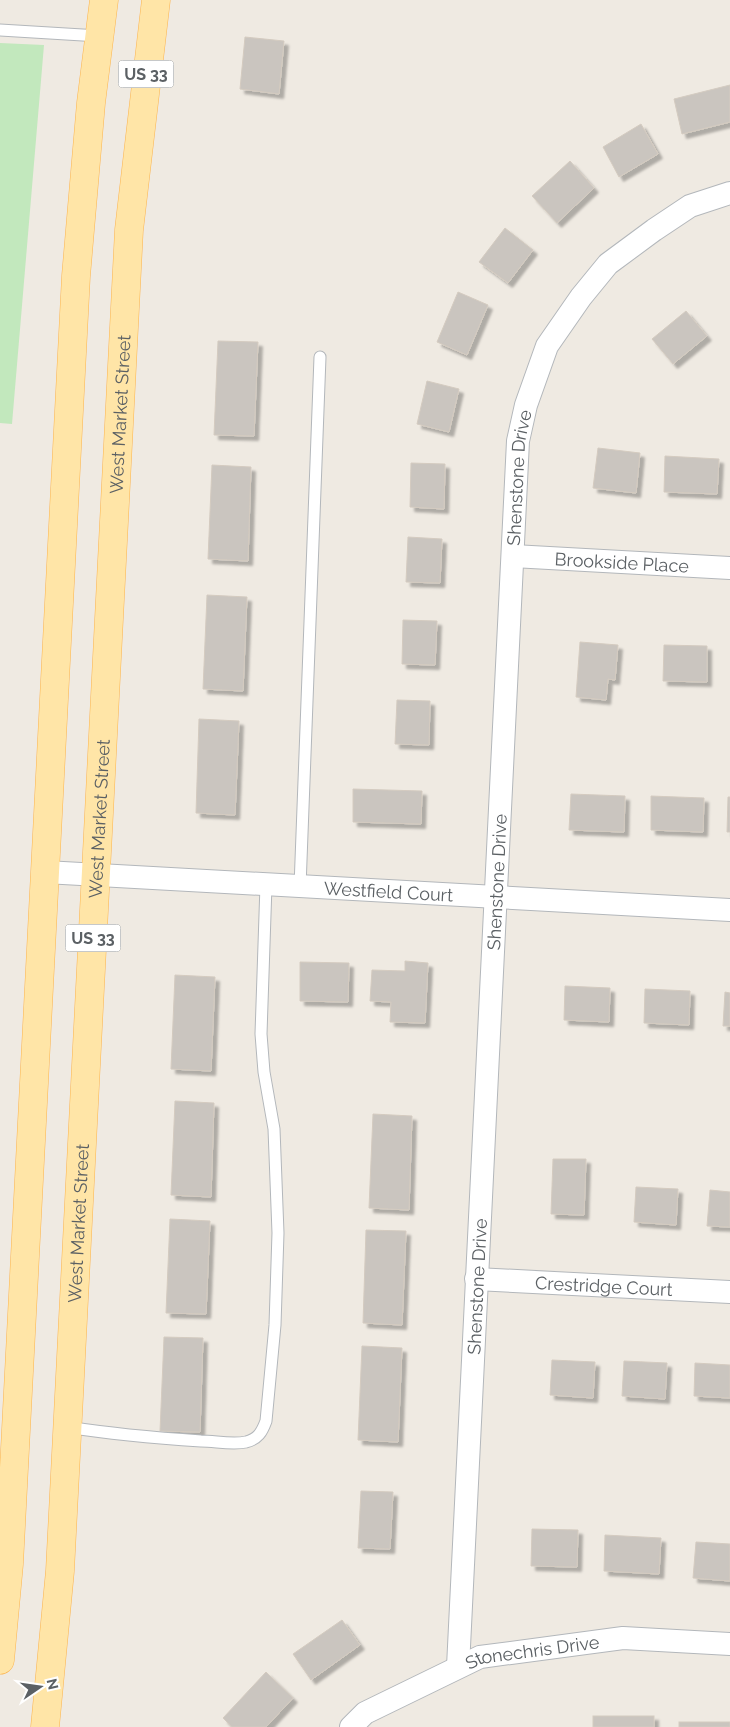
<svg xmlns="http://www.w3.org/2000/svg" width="730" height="1727" viewBox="0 0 730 1727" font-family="Raleway,sans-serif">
	<defs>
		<filter id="shadow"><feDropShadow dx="4.5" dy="4.5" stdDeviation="1" flood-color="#0004"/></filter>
	</defs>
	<rect width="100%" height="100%" fill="#efeae2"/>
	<polygon fill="#c2e8bd" points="0,43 44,45 12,424 0,423"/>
	<g fill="#cac5bf" stroke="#d4cbc0" filter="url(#shadow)">
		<polygon points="245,37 284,41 279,94 240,89"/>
		<polygon points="730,85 730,122 682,134 674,99"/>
		<polygon points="641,124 658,154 619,177 603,147"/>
		<polygon points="570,161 594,188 557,223 532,196"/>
		<polygon points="505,228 533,250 508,283 479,262"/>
		<polygon points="458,292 488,305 467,355 437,342"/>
		<polygon points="686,311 707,336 673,364 652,339"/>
		<polygon points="218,341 258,342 254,436 214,435"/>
		<polygon points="427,381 459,389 449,432 417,424"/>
		<polygon points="598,448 640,453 636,493 593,488"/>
		<polygon points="665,456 719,459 717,494 664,492"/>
		<polygon points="411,463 445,464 444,509 410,507"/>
		<polygon points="212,465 251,467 248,561 208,559"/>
		<polygon points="408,537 442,539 440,583 406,582"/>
		<polygon points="207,595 247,597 243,691 203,689"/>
		<polygon points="403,620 437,621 435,665 402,664"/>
		<polygon points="580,642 618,645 615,680 608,679 606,700 576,697"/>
		<polygon points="664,645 707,646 707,682 663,681"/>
		<polygon points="397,700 430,701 429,745 395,744"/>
		<polygon points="199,719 239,721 235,815 196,813"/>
		<polygon points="353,789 422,791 421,824 353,822"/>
		<polygon points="571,794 625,796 624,832 569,830"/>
		<polygon points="651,796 704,798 703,832 651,830"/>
		<polygon points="728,797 730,797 730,832 727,832"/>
		<polygon points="405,961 428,963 425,1023 390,1022 391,1002 370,1001 372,970 405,971"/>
		<polygon points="300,962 349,963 348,1002 300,1001"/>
		<polygon points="175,975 215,977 211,1071 171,1069"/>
		<polygon points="565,986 610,988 609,1022 564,1020"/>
		<polygon points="645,989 690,991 689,1025 644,1023"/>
		<polygon points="725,992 730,993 730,1026 723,1026"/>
		<polygon points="175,1101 214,1103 211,1197 171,1195"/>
		<polygon points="373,1114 412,1116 409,1210 369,1208"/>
		<polygon points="553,1159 586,1159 584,1215 551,1214"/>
		<polygon points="636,1187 678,1189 676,1225 634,1222"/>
		<polygon points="710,1190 730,1192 730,1227 707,1226"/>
		<polygon points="170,1219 210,1221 206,1314 166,1313"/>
		<polygon points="366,1230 406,1231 402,1325 363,1323"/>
		<polygon points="164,1337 203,1338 200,1432 160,1431"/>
		<polygon points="362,1346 402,1348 398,1442 358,1440"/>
		<polygon points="552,1360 595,1362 593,1398 550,1395"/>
		<polygon points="624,1361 667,1363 665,1399 622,1396"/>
		<polygon points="695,1363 730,1365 730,1398 694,1396"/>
		<polygon points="361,1491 393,1492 390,1549 358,1548"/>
		<polygon points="532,1529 578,1530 577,1567 531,1566"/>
		<polygon points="605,1535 661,1538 659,1574 604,1571"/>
		<polygon points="696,1542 730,1544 730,1581 693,1578"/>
		<polygon points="342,1620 360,1645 311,1680 293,1654"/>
		<polygon points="266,1672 293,1698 266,1727 232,1727 223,1718"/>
		<rect x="593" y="1716" width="61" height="11"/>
		<rect x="679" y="1722" width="51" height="5"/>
	</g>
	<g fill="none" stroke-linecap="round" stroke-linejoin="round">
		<g stroke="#b3b7bb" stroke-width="13">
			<g id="service">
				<polyline points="0,30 99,36"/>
				<polyline points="300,887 320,357"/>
				<path d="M 67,1427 C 112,1434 156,1438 201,1441 C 215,1441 232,1445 246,1442 C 258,1439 262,1432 266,1421 L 275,1325 L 278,1233 L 274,1129 L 264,1072 L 261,1034 L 266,885"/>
			</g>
		</g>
		<g stroke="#b3b7bb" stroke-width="24">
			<g id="minor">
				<path id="s1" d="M 513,556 L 730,568"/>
				<path id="s2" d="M 45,872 L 730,910"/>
				<path id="s3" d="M 476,1279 L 730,1292"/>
				<path id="s4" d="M 458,1667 L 518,441 L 526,405 L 547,346 L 581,297 L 608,264 L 654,230 L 690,206 L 730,193"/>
				<path id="s5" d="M 351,1727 L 365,1713 L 480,1657 L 623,1638 L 730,1644"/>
			</g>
		</g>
		<g stroke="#fcb44e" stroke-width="29">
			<g id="primary">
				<polyline points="0,1660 9,1564 76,276 91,103 104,0"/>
				<path id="s6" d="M 45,1727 L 60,1571 L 129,230 L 156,0"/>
			</g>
		</g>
		<use href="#service" stroke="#fff" stroke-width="11"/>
		<use href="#minor" stroke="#fff" stroke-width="22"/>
		<use href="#primary" stroke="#ffe5a7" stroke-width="28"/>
	</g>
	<g text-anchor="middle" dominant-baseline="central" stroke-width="4" stroke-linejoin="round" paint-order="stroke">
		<g fill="#fff" stroke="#8c9092" stroke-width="1">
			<rect x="118.5" y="60.5" width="55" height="27" rx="4"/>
			<rect x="65.5" y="924.5" width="55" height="27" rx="4"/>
		</g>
		<g font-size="16" font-weight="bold" fill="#5b6064">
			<text x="146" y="74">US 33</text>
			<text x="93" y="938">US 33</text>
		</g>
		<g font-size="18" fill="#5b6064" stroke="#fff">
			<text stroke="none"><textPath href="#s6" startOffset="1315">West Market Street</textPath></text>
			<text stroke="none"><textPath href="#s4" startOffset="1191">Shenstone Drive</textPath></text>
			<text stroke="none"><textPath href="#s1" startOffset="109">Brookside Place</textPath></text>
			<text stroke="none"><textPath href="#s6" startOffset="910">West Market Street</textPath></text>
			<text stroke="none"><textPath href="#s4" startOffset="786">Shenstone Drive</textPath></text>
			<text stroke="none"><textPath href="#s2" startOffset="344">Westfield Court</textPath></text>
			<text stroke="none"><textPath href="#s6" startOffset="505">West Market Street</textPath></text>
			<text stroke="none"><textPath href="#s3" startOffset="128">Crestridge Court</textPath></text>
			<text stroke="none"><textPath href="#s4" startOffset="381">Shenstone Drive</textPath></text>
			<text stroke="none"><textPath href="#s5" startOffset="200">Stonechris Drive</textPath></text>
		</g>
	</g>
	<g transform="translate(40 1687) rotate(77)" stroke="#ffffff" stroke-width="4" paint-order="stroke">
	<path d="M0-4L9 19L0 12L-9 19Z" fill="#5b6064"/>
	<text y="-8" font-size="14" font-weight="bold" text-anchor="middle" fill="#5b6064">N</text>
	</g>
</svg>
